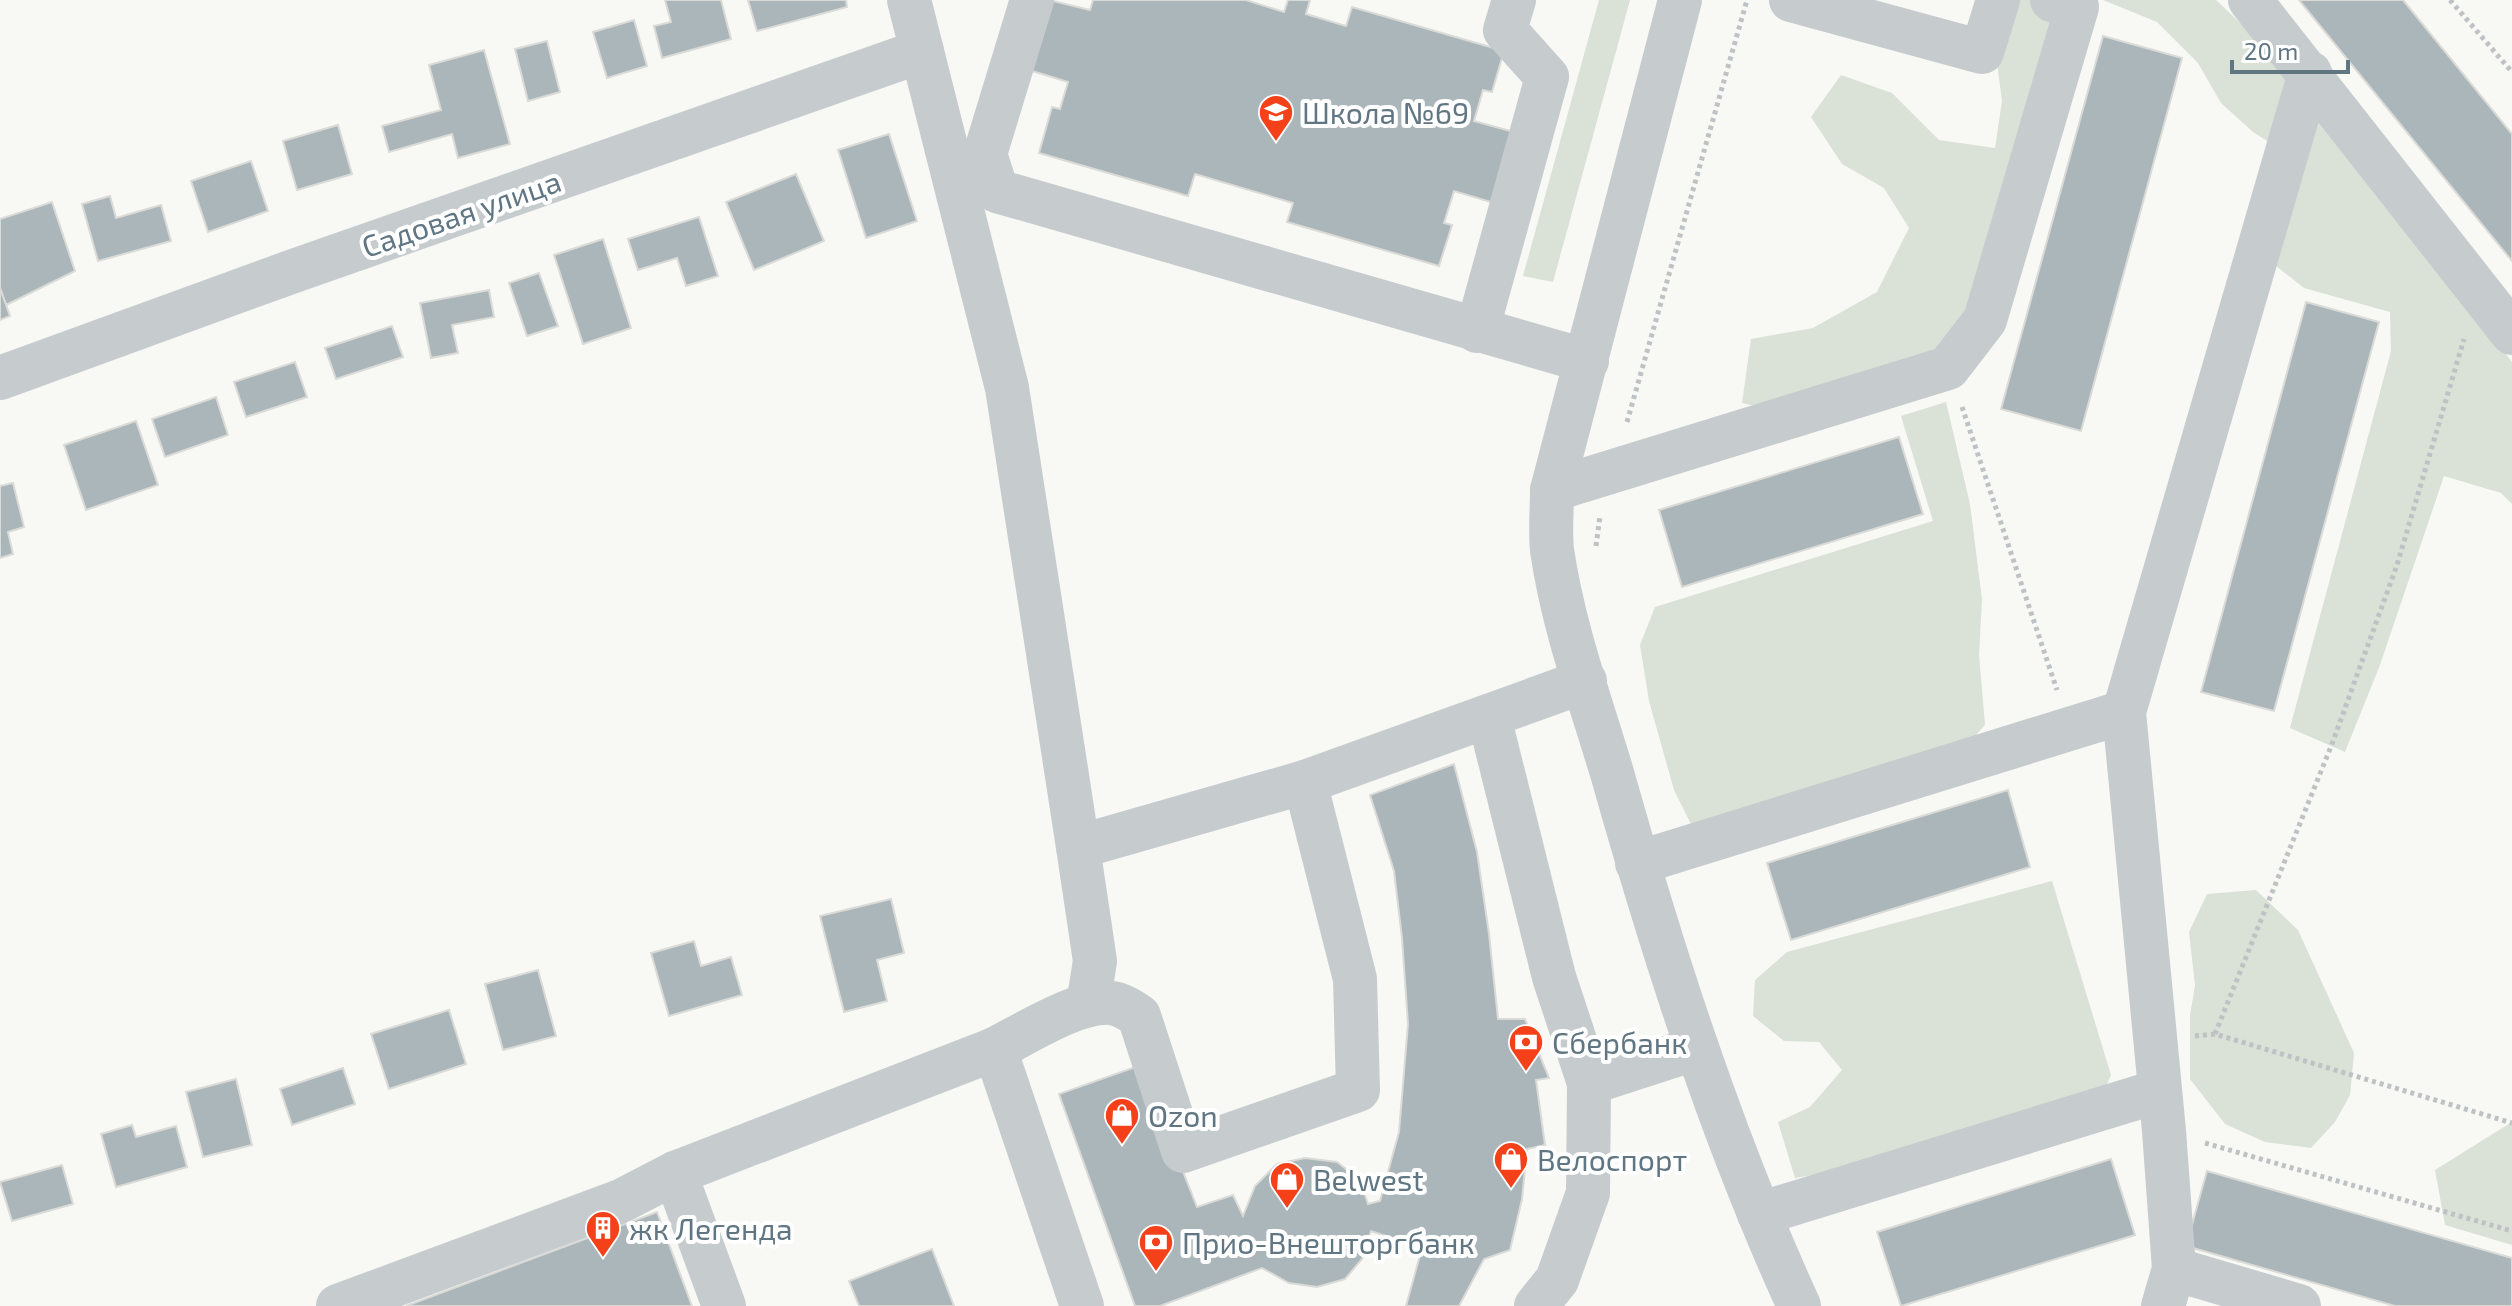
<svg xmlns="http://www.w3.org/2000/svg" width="2512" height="1306" viewBox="0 0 2512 1306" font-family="'Exo 2',sans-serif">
	<rect width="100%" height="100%" fill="#f8f8f5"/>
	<g fill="#dae1d6">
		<polygon points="1599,0 1630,0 1553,282 1523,276"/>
		<polygon points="2015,0 2063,0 1972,318 1942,350 1764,408 1742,403 1751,339 1813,328 1877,292 1909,228 1884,188 1842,164 1811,117 1841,75 1892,93 1939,140 1995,148 2002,101 1997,63"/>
		<polygon points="2103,0 2216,0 2255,37 2512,362 2512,504 2501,493 2444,476 2380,665 2345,752 2290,728 2391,351 2390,312 2304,288 2271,262 2301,162 2253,132 2221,103 2198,63 2157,22"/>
		<polygon points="1946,402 1970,504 1982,600 1979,655 1985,725 1964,748 1693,828 1674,790 1649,701 1640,645 1655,607 1933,521 1901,416"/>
		<polygon points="2052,881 2111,1075 2103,1093 1864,1166 1795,1178 1778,1122 1810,1107 1842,1070 1819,1042 1784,1041 1753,1016 1755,980 1787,952"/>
		<polygon points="2256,890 2298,930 2354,1053 2350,1095 2335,1122 2311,1148 2265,1142 2225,1124 2190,1079 2190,1016 2195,985 2189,932 2207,894"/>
		<polygon points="2512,1122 2512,1245 2445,1225 2435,1170"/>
	</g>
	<g fill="#abb6bb" stroke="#dadad7" stroke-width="2">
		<polygon points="665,0 721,0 731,39 662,58 654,26 671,22"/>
		<polygon points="748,0 846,0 847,7 757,31"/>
		<polygon points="1049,0 1090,10 1093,0 1246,0 1284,12 1288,0 1310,0 1306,14 1346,26 1352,7 1504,51 1492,92 1483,90 1474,121 1514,132 1494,203 1454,191 1444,223 1452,225 1439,266 1287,222 1293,203 1195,174 1188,196 1039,153 1052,107 1060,109 1068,82 1029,70"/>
		<polygon points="2299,0 2403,0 2512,134 2512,261"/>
		<polygon points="634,20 647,66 607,78 593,32"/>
		<polygon points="2103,36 2182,58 2081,431 2001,409"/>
		<polygon points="547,41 560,92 528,101 515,49"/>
		<polygon points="484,50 510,144 458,158 452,134 389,152 382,126 441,110 429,65"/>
		<polygon points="338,125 352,174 297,190 283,141"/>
		<polygon points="889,134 917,221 866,238 838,150"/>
		<polygon points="251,161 268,211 208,232 191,181"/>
		<polygon points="796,174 824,241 754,270 726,202"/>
		<polygon points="110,196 116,218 161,205 171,241 98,261 82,204"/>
		<polygon points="52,202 75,271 6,305 0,288 0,219"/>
		<polygon points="699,217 718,276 686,286 677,258 638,270 628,239"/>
		<polygon points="603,239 631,328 583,344 554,255"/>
		<polygon points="539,273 558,326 527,336 509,283"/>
		<polygon points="0,288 10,316 0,320"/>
		<polygon points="489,290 494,317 452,325 458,353 431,358 420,303"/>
		<polygon points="2306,302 2379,322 2274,711 2201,692"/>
		<polygon points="392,326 403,357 336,379 325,348"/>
		<polygon points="295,362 307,397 246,417 234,382"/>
		<polygon points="216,397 228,435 165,457 152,419"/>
		<polygon points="136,421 158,485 86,510 64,445"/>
		<polygon points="1899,437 1923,514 1682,587 1659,510"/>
		<polygon points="13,483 24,527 8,532 13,554 0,558 0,486"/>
		<polygon points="1454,764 1477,852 1489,934 1498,1019 1525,1019 1549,1078 1536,1080 1545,1145 1527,1149 1522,1199 1510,1250 1484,1259 1459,1306 1406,1306 1422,1248 1371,1231 1362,1259 1345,1279 1317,1287 1289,1283 1262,1268 1160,1306 1135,1306 1059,1094 1141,1065 1197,1207 1233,1195 1243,1216 1255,1186 1277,1164 1305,1158 1337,1162 1360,1180 1368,1204 1380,1201 1399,1132 1408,1024 1402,938 1394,871 1370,795"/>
		<polygon points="2008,790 2030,867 1791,940 1767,863"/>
		<polygon points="891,899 904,953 877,960 887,1001 844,1012 820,916"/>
		<polygon points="694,941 701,966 731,957 742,995 669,1016 651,953"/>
		<polygon points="538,970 556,1036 503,1050 485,984"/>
		<polygon points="449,1010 466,1064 389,1089 371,1034"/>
		<polygon points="343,1068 355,1104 292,1125 280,1089"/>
		<polygon points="236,1079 252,1145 203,1157 186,1092"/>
		<polygon points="132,1125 136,1137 176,1126 187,1167 116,1187 101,1134"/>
		<polygon points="2111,1159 2135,1235 1901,1306 1877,1232"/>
		<polygon points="62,1165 73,1204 12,1221 0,1182"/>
		<polygon points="2207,1171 2512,1258 2512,1306 2395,1306 2186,1246"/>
		<polygon points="657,1212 692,1306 406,1306"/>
		<polygon points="932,1249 954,1306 859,1306 849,1281"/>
	</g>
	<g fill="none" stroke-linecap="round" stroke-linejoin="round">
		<g stroke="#bfc2c4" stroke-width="5" stroke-dasharray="4 4" stroke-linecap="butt">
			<polyline points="2450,0 2512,72"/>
			<polyline points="1962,407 2057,690"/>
			<polyline points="1627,422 1747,0"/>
			<polyline points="1596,546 1600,516"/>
			<polyline points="2215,1034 2332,744 2397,565 2464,339"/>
			<polyline points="2195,1036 2215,1034 2512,1123"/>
			<polyline points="2205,1143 2512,1231"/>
		</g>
		<g stroke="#c6cbce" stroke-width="44">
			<polyline points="909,0 1007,388 1078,847"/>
			<polyline points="1032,0 985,154 997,191 1587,361"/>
			<path d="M 1680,0 L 1552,490 C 1552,509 1550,531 1552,550 C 1563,626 1590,700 1612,773 C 1663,954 1721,1135 1799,1306"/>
			<polyline points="1791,0 1982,52 1998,0"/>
			<polyline points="2250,0 2512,333"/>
			<polyline points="1477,331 1547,77 1505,30 1514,0"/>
			<polyline points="0,378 288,273 922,51"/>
			<polyline points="1552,490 1948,368 1985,320 2077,7 2052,0"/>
			<polyline points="1489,717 1554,977 1589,1083 1588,1193 1557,1280 1536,1306"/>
			<polyline points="1637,863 2124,712"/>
			<polyline points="1088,1005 1095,961 1078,847 1305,782 1585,681"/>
			<polyline points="1589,1083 1697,1048"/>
			<polyline points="675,1173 724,1306"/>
			<polyline points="1759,1214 2159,1091"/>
			<polyline points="2174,1269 2299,1306"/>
			<polyline points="338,1306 621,1201 675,1173 995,1049"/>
			<path d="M 1082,1306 L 995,1049 C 1025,1034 1077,1000 1111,1003 C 1121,1004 1130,1010 1139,1016 L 1183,1151 L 1358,1090 L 1355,979 L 1305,782"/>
			<polyline points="2163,1306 2174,1269 2164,1131 2124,712 2310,73"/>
		</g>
	</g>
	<defs>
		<g id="school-pin" transform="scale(1.8)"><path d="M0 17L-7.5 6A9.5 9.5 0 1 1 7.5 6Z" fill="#f4411a" stroke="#fff"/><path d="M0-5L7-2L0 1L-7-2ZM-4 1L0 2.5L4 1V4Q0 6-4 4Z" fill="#fff"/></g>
		<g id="bank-pin" transform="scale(1.8)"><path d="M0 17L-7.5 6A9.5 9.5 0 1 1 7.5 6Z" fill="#f4411a" stroke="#fff"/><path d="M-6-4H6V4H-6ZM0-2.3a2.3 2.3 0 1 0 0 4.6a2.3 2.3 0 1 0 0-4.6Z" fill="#fff"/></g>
		<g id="shop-pin" transform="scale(1.8)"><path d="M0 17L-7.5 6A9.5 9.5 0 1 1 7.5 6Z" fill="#f4411a" stroke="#fff"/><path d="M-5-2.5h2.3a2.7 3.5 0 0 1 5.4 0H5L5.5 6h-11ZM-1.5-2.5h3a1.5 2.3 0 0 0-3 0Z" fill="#fff"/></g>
		<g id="building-pin" transform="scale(1.8)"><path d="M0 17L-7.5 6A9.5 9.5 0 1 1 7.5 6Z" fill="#f4411a" stroke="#fff"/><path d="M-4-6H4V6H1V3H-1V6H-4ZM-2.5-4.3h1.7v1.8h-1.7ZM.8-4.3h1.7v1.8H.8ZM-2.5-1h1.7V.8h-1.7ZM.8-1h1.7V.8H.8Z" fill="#fff"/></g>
	</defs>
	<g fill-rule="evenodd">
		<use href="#school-pin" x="1276" y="112"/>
		<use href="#bank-pin" x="1526" y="1042"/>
		<use href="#shop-pin" x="1122" y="1115"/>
		<use href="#shop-pin" x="1511" y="1159"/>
		<use href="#shop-pin" x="1287" y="1179"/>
		<use href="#building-pin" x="603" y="1228"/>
		<use href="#bank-pin" x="1156" y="1242"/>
	</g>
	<g text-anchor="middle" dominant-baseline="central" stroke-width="8" stroke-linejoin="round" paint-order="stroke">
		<g font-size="30" fill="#607683" stroke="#fff" text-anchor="start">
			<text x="1302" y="112">Школа №69</text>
			<text x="1552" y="1042">Сбербанк</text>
			<text x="1148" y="1115">Ozon</text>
			<text x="1537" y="1159">Велоспорт</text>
			<text x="1313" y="1179">Belwest</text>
			<text x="629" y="1228">жк Легенда</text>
			<text x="1182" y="1242">Прио-Внешторгбанк</text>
		</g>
		<g font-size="30" fill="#607683" stroke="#fff">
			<text transform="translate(461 213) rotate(-19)">Садовая улица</text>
		</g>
	</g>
	<path d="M2232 60v12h116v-12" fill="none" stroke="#607683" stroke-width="4"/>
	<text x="2244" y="60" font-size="24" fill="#607683" stroke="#ffffff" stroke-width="6" paint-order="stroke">20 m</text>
</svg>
